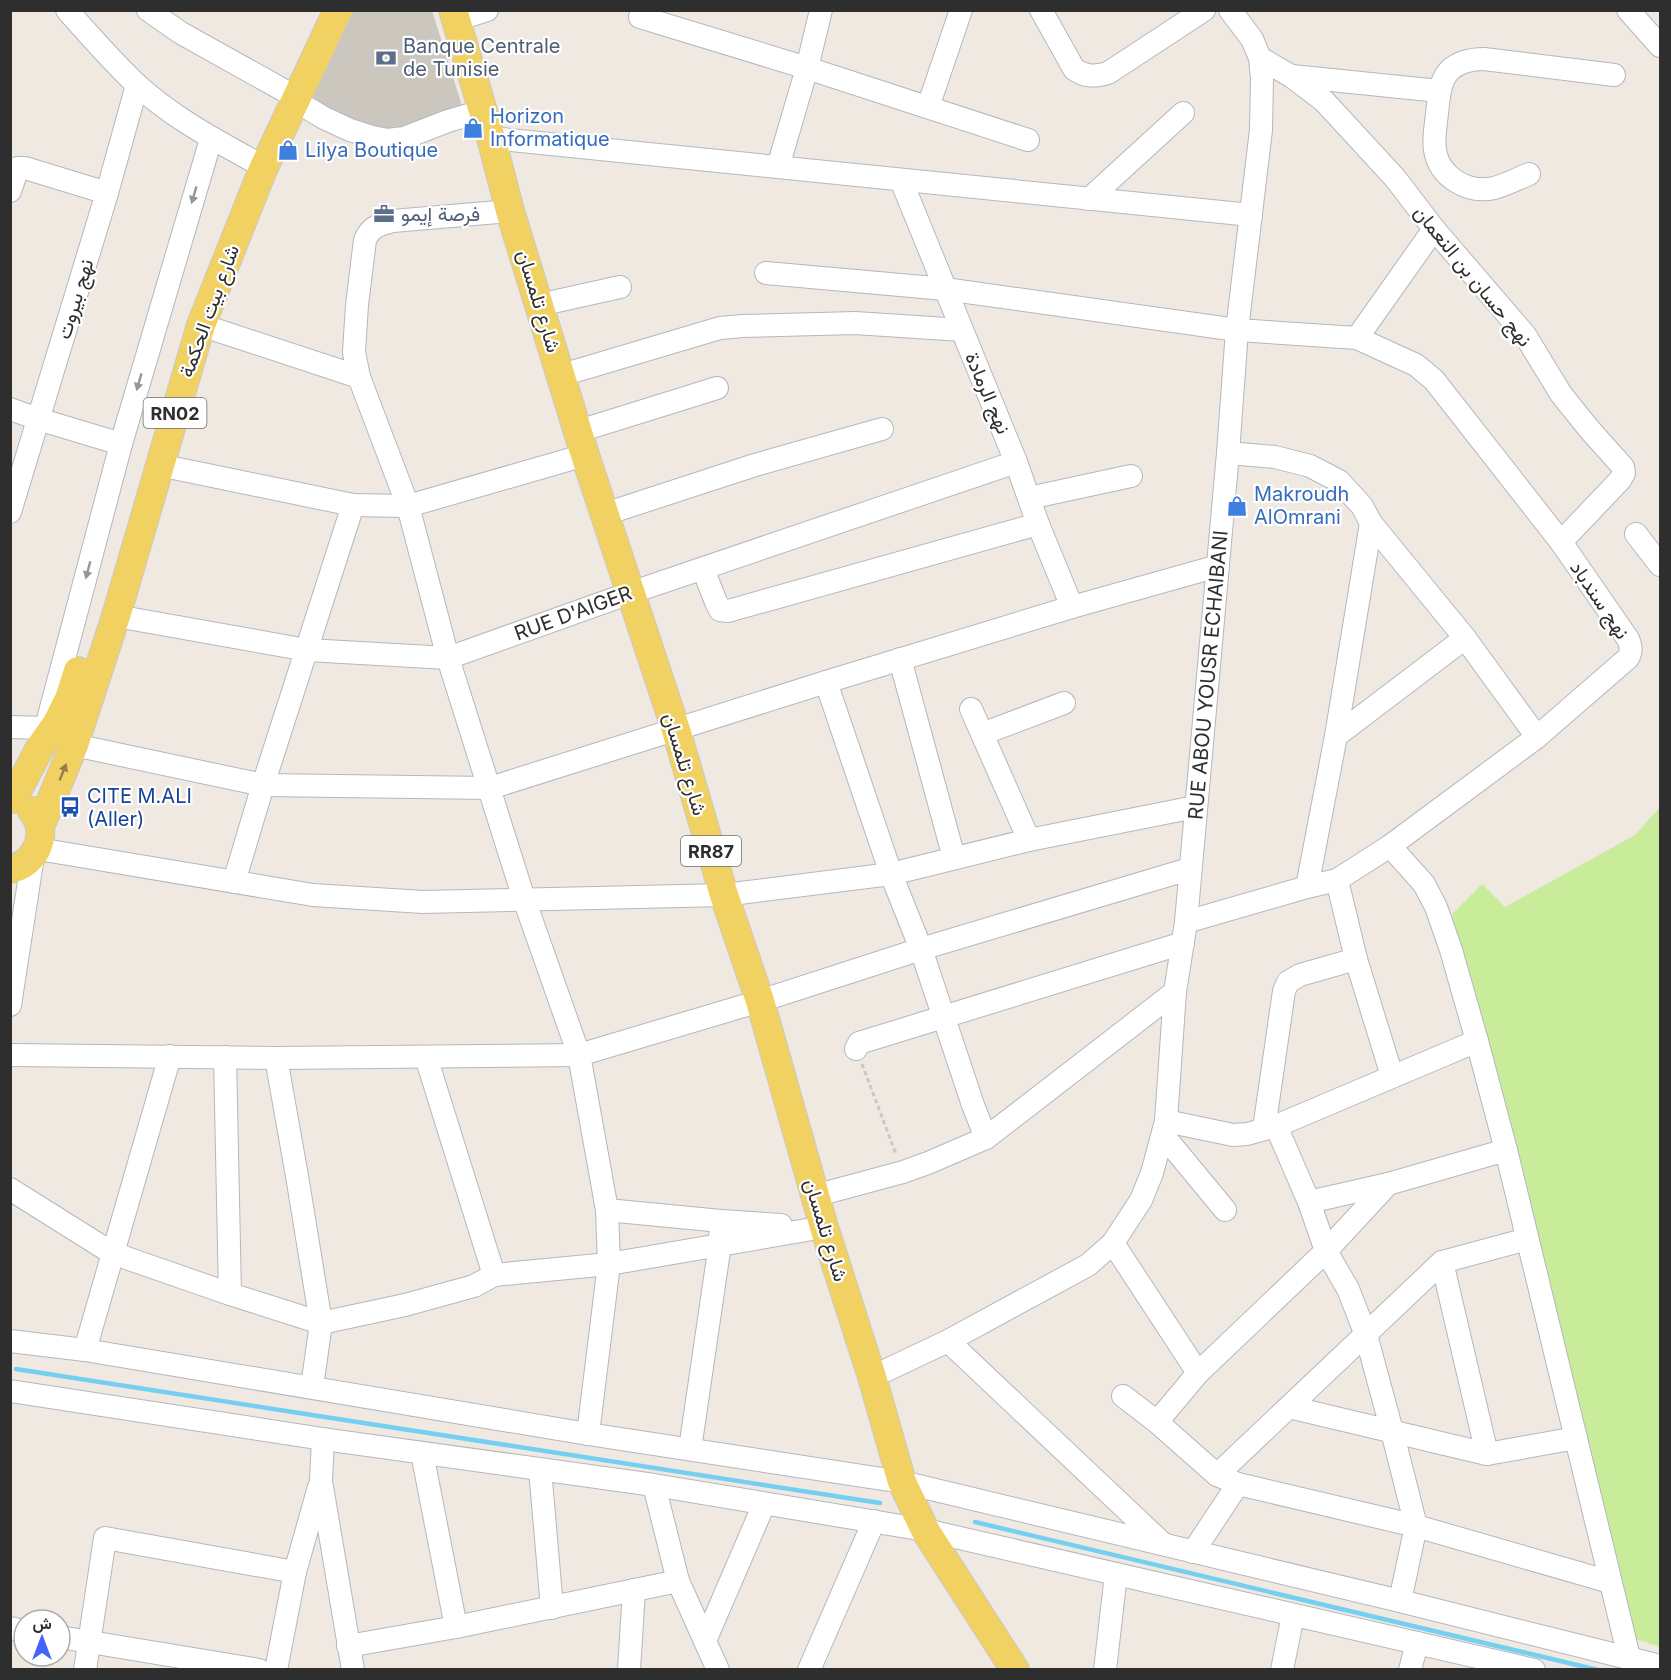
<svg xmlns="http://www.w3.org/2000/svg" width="1671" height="1680" viewBox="0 0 1671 1680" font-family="Inter,Vazirmatn,sans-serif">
	<rect width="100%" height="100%" fill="#efe9e1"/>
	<polygon fill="#c9ec9a" points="1660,807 1660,1647 1633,1638 1452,914 1482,884 1505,907 1635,835"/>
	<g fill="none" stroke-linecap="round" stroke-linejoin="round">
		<g stroke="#75cff0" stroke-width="4.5">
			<polyline points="16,1369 880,1503"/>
			<polyline points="975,1522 1598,1670"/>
		</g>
	</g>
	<polygon fill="#cbc7bf" stroke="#cbc5ba" stroke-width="1.5" points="346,10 431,10 464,115 377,135 306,105"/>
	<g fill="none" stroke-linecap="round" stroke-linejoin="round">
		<g stroke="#b4b7c1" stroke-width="24">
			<g id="minor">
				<path d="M 67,10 C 89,35 112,61 136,84 C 174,119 219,142 264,167"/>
				<polyline points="148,10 181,33 285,91 304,106 324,118 350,130 372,137 388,140 404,138 448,121 482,111"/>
				<path d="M 1041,10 L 1074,69 C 1085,77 1095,77 1108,73 L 1204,10"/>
				<polyline points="1628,10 1660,46"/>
				<polyline points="640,17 807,68 1028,140"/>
				<polyline points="456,20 487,10"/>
				<polyline points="1260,58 1291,76 1324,101 1395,178 1434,229 1525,335 1561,394 1589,429 1623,467 1624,473 1620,480 1561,542"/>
				<polyline points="1292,76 1439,91"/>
				<polyline points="928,107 961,10"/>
				<polyline points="491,138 1251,215"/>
				<polyline points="778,167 807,68 821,10"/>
				<path d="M 1529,174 C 1517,179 1506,185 1494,188 C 1468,194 1439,177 1435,150 C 1433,138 1436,125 1437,113 C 1439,98 1439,81 1450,70 C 1460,61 1472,59 1484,59 L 1614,75"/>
				<polyline points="901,180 1016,462 1038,524 1072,607"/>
				<polyline points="10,191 18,168 25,168 107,193"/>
				<polyline points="1089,199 1183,113"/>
				<path d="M 510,211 L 393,221 C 380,224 370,227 365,240 L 357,305 L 354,352 L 359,377 L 408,506 L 448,658 L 524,899 L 579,1055 L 607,1210 L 609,1264 L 588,1434"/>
				<path d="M 766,273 L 945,289 L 1237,330 L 1357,338 L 1416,365 L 1434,380 L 1561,542 L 1628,639 C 1631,646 1632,651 1628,658 L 1537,737 L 1390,846 L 1337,880 L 1307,887 L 1186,922"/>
				<polyline points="539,305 620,287"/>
				<polyline points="201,325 359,377"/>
				<polyline points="1357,338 1434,229"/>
				<polyline points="562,375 720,328 743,326 855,323 962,330"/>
				<polyline points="10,409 38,419 121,444"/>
				<polyline points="579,431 717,388"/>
				<polyline points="1228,453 1275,457 1310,466 1339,481 1362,506 1371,523 1465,638 1537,737"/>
				<polyline points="159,465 353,505 408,506 585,455"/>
				<polyline points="1029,498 1131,476"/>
				<polyline points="10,512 107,193 137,85"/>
				<polyline points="605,514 755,465 882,429"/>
				<polyline points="1636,534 1660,565"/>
				<polyline points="703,569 716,602 720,610 728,611 1038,524"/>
				<polyline points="116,616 307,650 448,658 630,593 1016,462"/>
				<polyline points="900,659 954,858"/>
				<polyline points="826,682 891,874 921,949 973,1105 986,1138"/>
				<polyline points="971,709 1029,840"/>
				<polyline points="10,727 46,728"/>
				<polyline points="46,727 121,444 211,139"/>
				<polyline points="982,734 1064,703"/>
				<polyline points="1336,736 1465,638"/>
				<polyline points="74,745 263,785 490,788 826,682 1072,607 1218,566"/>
				<polyline points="1390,846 1424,884 1436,907 1451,950 1477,1041 1506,1150 1629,1657"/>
				<polyline points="38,849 313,895 423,902 724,895 891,874 1029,840 1195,807"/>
				<polyline points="1337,880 1356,959 1392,1076"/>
				<polyline points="234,882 263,785 353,505"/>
				<polyline points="1307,887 1336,736 1371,523"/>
				<polyline points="10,1005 33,856"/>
				<polyline points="856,1049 859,1043 1183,943"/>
				<polyline points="10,1055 276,1058 579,1055 760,1001 921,949 1189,869"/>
				<polyline points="225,1057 230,1294"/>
				<polyline points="426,1057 494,1275"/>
				<polyline points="276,1058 297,1176 321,1323 312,1387"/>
				<polyline points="1166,1121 1233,1135 1247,1134 1276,1126 1477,1041"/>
				<polyline points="1276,1126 1309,1202 1326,1251 1348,1289 1366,1335 1392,1431 1416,1526 1400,1601"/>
				<polyline points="1264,1129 1284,991 1288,982 1300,975 1356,959"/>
				<polyline points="1163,1135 1225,1210"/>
				<polyline points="10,1189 112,1253 230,1294 321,1323 405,1305 474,1286 494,1275 609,1264 824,1227"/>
				<polyline points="814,1196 903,1172 928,1163 986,1138 1175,992"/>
				<polyline points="1309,1202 1388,1184 1506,1150"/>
				<polyline points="607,1210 721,1221 781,1225"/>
				<polyline points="1113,1243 1198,1373"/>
				<polyline points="1442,1262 1487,1454"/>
				<polyline points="10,1341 85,1350 588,1434 902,1482 1400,1601 1660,1666"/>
				<polyline points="948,1341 1161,1542"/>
				<polyline points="85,1350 170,1056"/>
				<polyline points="872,1377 948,1341 1088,1265 1113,1243 1141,1200 1152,1173 1166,1121 1175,992 1186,922 1228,453 1237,330 1261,130 1262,79 1260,58 1252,39 1230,10"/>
				<polyline points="10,1391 323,1439 654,1485 925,1530 1534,1670"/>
				<polyline points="1123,1396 1157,1422 1217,1475 1238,1484 1416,1526 1610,1582"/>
				<polyline points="1289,1407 1487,1454 1576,1438"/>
				<polyline points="1157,1422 1198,1373 1326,1251 1388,1184"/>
				<polyline points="323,1439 321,1481 353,1670"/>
				<polyline points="690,1449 720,1244 721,1221"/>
				<polyline points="422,1453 456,1627"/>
				<polyline points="540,1469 552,1608"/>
				<polyline points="1217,1475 1442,1262 1527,1239"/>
				<polyline points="654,1485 678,1581 718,1670"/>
				<polyline points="1193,1552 1238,1484"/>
				<polyline points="10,1628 24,1631"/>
				<polyline points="60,1637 259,1670"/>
				<polyline points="705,1641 764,1504"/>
				<polyline points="348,1646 456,1627 678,1581"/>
				<polyline points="85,1670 105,1538 295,1572"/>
				<polyline points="276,1670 295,1572 319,1487"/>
				<polyline points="629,1670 634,1590"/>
				<polyline points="809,1670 874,1521"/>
				<polyline points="1105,1670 1116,1574"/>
				<polyline points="1282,1670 1293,1615"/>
				<polyline points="1410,1670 1417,1643"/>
			</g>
		</g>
		<g stroke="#c9c9c9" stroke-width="30">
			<g id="major">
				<polyline points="453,10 491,138 510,211 585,455 676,730 724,895 760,1001 824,1227 872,1377 902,1482 925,1530 1015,1670"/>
				<polyline points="13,799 41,746 57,723 69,699 78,671"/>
				<polyline points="40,827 74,745 116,616 201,325 264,167 338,10"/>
				<path d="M 10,869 C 37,864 50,832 32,811"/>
			</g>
		</g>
		<polyline stroke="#c9c9c9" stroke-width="3" stroke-dasharray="4.5 3" stroke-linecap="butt" points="862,1064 896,1154"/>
		<use href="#minor" stroke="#fff" stroke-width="22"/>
		<use href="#major" stroke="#f2d163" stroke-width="28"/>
	</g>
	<defs><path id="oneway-solid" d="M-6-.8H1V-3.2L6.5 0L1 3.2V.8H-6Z" transform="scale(1.5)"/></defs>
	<g fill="#969696">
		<use href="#oneway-solid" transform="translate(194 195) rotate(106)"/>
		<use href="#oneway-solid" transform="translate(139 382) rotate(106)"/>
		<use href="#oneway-solid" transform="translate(88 570) rotate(105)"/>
	</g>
	<use fill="#908048" href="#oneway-solid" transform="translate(63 772) rotate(-68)"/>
	<defs>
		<g id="bank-bare" transform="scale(1.62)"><path d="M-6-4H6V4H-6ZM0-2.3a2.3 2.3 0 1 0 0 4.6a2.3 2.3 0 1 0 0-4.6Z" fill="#5c6f8a" stroke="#fff" stroke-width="2.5" paint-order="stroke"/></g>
		<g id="shop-bare" transform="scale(1.62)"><path d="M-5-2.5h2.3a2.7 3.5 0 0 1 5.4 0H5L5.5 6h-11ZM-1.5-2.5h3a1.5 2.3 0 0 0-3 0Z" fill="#3f7fe0" stroke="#fff" stroke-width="2.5" paint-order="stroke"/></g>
		<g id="office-bare" transform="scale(1.62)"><path d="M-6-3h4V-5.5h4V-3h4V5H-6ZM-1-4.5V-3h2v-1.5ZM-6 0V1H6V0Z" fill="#5c6f8a" stroke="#fff" stroke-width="2.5" paint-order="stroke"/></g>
		<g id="bus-bare" transform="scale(1.62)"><path d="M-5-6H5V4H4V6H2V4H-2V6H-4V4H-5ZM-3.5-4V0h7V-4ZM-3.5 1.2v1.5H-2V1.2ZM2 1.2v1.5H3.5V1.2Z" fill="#1a4fb4" stroke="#fff" stroke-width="2.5" paint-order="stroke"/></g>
	</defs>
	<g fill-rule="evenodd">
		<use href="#bank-bare" x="386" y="58"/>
		<use href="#shop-bare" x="473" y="128"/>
		<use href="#shop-bare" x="288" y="150"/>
		<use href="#office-bare" x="384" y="214"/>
		<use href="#shop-bare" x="1237" y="506"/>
		<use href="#bus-bare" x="70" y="807"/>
	</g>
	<g text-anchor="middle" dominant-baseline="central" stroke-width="4.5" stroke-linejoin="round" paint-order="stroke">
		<g fill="#fff" stroke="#6d6d6d" stroke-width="1.5">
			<rect x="143.5" y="398" width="63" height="30" rx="4.5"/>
			<rect x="681" y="836" width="60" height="30" rx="4.5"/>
		</g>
		<g font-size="18" font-weight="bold" fill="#2e2e2e">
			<text x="175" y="413">RN02</text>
			<text x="711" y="851">RR87</text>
		</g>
		<g font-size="20" fill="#4e5e75" stroke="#fff" text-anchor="start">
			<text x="403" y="46">Banque Centrale<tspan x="403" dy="23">de Tunisie</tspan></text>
			<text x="401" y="214">فرصة إيمو</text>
		</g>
		<g font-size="20" fill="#366cbe" stroke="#fff" text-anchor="start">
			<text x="490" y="116">Horizon<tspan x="490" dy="23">Informatique</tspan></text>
			<text x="305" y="150">Lilya Boutique</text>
			<text x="1254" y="494">Makroudh<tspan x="1254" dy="23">AlOmrani</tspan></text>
		</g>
		<g font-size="20" fill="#2e2e2e" stroke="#fff">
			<text transform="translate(1473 276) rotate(51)">نهج حسان بن النعمان</text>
			<text transform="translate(75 299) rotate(-73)">نهج بيروت</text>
			<text transform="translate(539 301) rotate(73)">شارع تلمسان</text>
			<text transform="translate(209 311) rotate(-70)">شارع بيت الحكمة</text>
			<text transform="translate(988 393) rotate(67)">نهج الرمادة</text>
			<text transform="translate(1600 600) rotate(56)">نهج سندباد</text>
			<text transform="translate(573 613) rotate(-20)">RUE D'AIGER</text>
			<text transform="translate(1208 675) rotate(-85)">RUE ABOU YOUSR ECHAIBANI</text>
			<text transform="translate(685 764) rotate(73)">شارع تلمسان</text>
			<text transform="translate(826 1230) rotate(73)">شارع تلمسان</text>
		</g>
		<g font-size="20" fill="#164399" stroke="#fff" text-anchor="start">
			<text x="87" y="796">CITE M.ALI<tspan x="87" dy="23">(Aller)</tspan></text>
		</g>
	</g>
	<rect width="1671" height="1680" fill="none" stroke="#2e2e2e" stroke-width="24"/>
	<g transform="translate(42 1638)"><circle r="28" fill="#ffffff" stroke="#ababab" stroke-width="1.5"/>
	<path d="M0-4.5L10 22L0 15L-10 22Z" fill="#4264fb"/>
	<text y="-9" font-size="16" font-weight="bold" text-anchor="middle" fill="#2e2e2e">ش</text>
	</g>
</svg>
